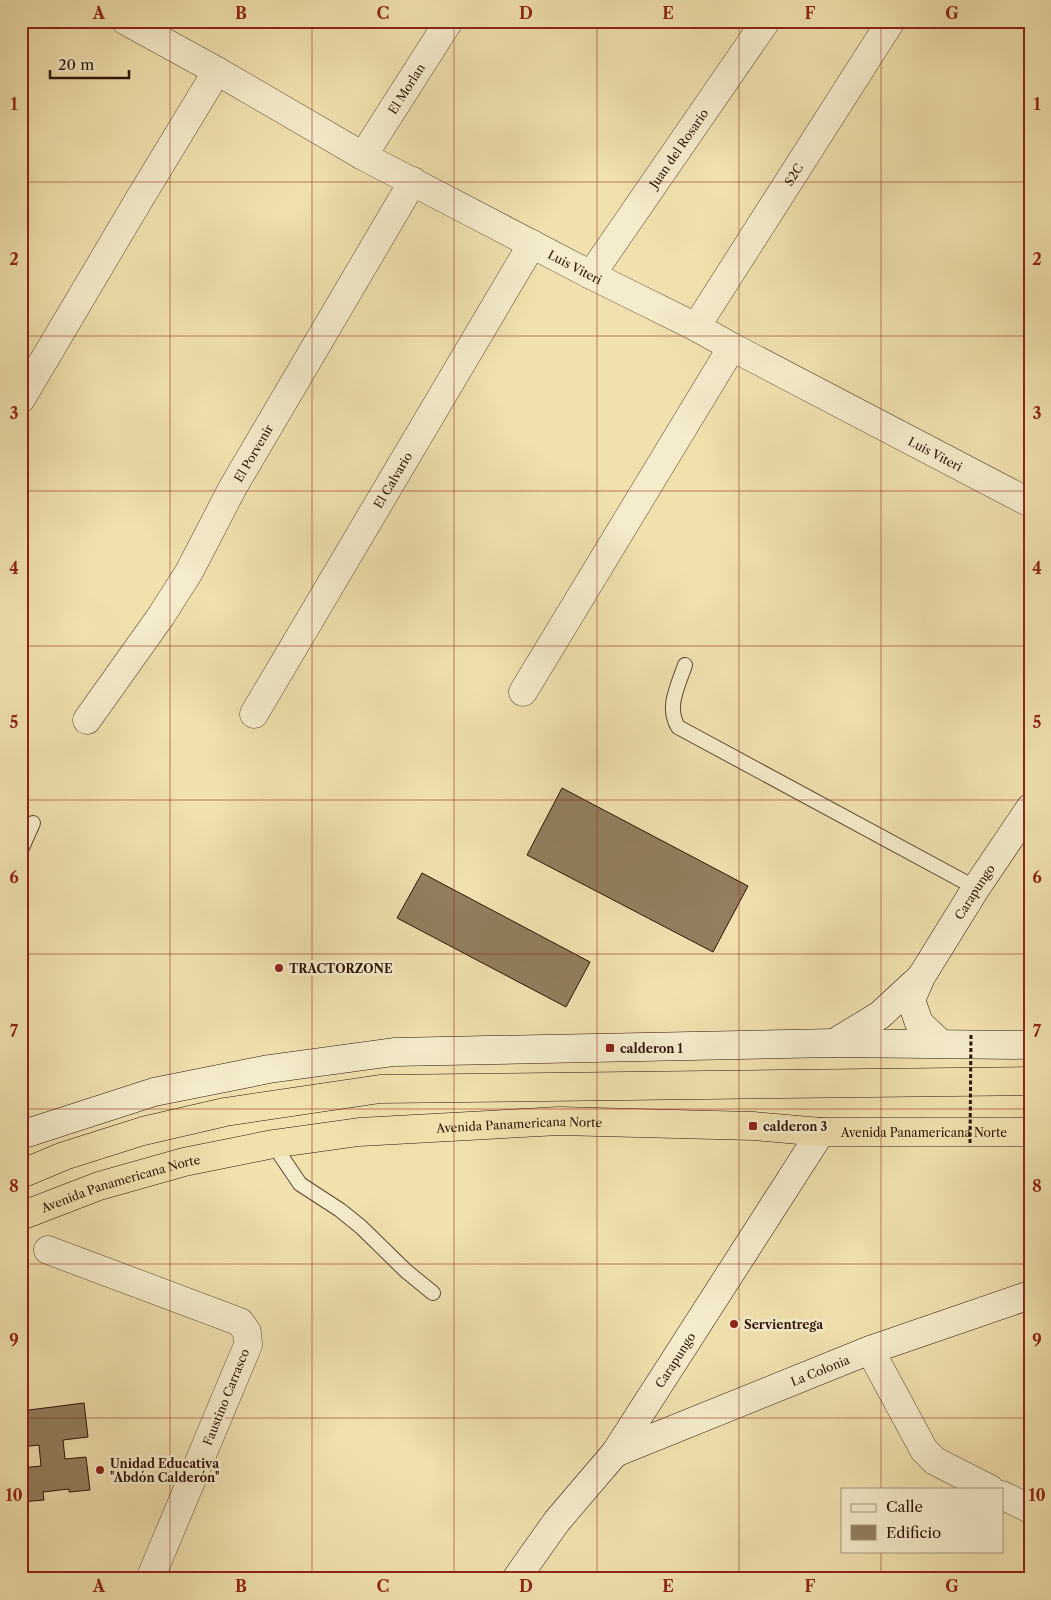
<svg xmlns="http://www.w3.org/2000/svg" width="1051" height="1600" viewBox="0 0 1051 1600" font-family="'Libre Caslon Text',serif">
	<rect width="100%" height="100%" fill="#f0e1af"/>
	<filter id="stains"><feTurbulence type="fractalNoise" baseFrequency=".004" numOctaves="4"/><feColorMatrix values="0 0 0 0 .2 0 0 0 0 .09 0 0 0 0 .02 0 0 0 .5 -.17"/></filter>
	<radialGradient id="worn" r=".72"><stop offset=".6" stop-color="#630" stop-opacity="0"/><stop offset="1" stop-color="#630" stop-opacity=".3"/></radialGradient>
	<g fill="#927f5e" stroke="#2c1406">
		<polygon points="562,788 748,886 713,952 527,855"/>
		<polygon points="422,873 590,962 566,1007 397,918"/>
		<polygon points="84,1403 88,1437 63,1440 65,1459 86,1457 90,1490 69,1492 69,1489 43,1492 44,1500 21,1502 21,1468 41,1466 39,1445 21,1447 21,1411"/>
	</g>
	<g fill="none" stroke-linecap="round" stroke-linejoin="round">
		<g stroke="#5d4730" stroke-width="16">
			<g id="service">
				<path d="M 685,665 C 678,686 666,707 678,727 L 976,888"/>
				<polyline points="21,850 33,823"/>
				<polyline points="273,1144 300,1184 340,1210 361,1227 406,1271 433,1293"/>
			</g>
		</g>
		<g stroke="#5d4730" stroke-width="29">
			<g id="minor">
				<path id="s1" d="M 126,21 L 217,71 L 363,156 L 591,275 L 696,327 L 732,347 L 1030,503"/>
				<path id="s2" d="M 363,156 L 449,21"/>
				<path id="s3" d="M 591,275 L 766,21"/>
				<path id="s4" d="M 696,327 L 891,21"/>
				<polyline points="21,399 137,203 217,71"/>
				<polyline points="523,692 732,347"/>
				<path id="s5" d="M 254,714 L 532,244"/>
				<path id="s6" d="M 87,720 L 161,616 L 189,572 L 233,487 L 413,181"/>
				<polyline points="48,1250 240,1322 247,1332 248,1345 150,1579"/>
				<polyline points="870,1350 924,1450 935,1461 990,1489"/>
				<polyline points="1002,1495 1030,1509"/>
			</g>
		</g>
		<g stroke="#2c1406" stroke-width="29">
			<g id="secondary">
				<polyline points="834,1043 880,1015 920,978"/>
				<path id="s7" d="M 940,1043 L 919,1023 L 911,1000 L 921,977 L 976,888 L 1030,808"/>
				<polyline points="21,1135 154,1092 269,1069 394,1052 834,1043 1030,1045"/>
				<path id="s8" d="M 615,1453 L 870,1350 L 1030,1295"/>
				<path id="s9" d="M 516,1579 L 557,1521 L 615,1453 L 821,1132"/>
			</g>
		</g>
		<g stroke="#2c1406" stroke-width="29">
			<g id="trunk">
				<polyline points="21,1174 64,1156 143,1131 225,1112 380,1089 1030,1081"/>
				<path id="s10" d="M 21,1216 L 99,1186 L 184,1162 L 273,1144 L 359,1132 L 559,1121 L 753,1126 L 821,1132 L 1030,1132"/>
			</g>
		</g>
		<use href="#service" stroke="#f5eccb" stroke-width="14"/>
		<use href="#minor" stroke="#f5eccb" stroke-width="28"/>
		<use href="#secondary" stroke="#f5eccb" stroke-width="28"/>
		<use href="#trunk" stroke="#f0e1af" stroke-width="28"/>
		<polyline stroke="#2c1406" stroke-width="3" stroke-dasharray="4 2.5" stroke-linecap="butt" points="970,1143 971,1034"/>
	</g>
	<path fill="none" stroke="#8f2418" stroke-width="1" stroke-opacity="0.55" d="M 170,21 L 170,1579M 312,21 L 312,1579M 454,21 L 454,1579M 597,21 L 597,1579M 739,21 L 739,1579M 881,21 L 881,1489M 21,182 L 1030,182M 21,336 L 1030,336M 21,491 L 1030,491M 21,646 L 1030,646M 21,800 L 1030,800M 21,954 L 1030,954M 21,1109 L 1030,1109M 21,1264 L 1030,1264M 21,1418 L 1030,1418M 881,1551 L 881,1579"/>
	<g fill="#8f2418" stroke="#f5eccb" stroke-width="2">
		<circle cx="279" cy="968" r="5"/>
		<rect x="605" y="1043" width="10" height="10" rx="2.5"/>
		<rect x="748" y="1121" width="10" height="10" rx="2.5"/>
		<circle cx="734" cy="1324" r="5"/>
		<circle cx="100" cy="1470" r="5"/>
	</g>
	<g text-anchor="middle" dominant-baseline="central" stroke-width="5" stroke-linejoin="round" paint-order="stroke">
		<g font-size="12" fill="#2c1406" stroke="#f5eccb">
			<text stroke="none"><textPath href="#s2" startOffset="80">El Morlan</textPath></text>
			<text stroke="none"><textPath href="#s3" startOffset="154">Juan del Rosario</textPath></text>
			<text stroke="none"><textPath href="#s4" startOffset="181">S2C</textPath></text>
			<text stroke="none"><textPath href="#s1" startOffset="512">Luis Viteri</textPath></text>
			<text stroke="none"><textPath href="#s6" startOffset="315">El Porvenir</textPath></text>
			<text stroke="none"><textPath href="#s1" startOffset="918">Luis Viteri</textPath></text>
			<text stroke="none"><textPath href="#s5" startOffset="272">El Calvario</textPath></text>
			<text stroke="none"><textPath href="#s7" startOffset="179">Carapungo</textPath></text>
			<text stroke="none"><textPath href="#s10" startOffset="510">Avenida Panamericana Norte</textPath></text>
			<text stroke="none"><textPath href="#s10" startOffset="915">Avenida Panamericana Norte</textPath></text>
			<text stroke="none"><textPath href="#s10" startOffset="105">Avenida Panamericana Norte</textPath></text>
			<text stroke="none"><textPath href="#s9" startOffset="271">Carapungo</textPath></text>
			<text stroke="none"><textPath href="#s8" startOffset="221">La Colonia</textPath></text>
			<text transform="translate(226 1397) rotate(-68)">Faustino Carrasco</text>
		</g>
		<g font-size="12" font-weight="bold" fill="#2c1406" stroke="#f5eccb" text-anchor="start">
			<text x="289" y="968">TRACTORZONE</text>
			<text x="620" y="1048">calderon 1</text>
			<text x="763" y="1126">calderon 3</text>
			<text x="744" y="1324">Servientrega</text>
			<text x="110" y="1463">Unidad Educativa<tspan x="110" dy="14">"Abdón Calderón"</tspan></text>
		</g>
	</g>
	<rect width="1051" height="1600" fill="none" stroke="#f0e1af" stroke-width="55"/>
	<rect x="841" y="1488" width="162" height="65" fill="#f5eccb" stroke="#a5967c"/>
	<rect x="851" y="1504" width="25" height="8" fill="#f5eccb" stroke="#a5967c"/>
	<text x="886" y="1512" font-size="15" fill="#2c1406">Calle</text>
	<rect x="851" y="1525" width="25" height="15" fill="#927f5e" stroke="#a5967c"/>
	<text x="886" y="1538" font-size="15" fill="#2c1406">Edificio</text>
	<path d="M50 70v8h79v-8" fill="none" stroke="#2c1406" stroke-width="2.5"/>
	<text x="58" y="70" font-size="15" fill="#2c1406" stroke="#f5eccb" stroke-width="4" paint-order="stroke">20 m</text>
	<rect x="28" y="28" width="996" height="1544" fill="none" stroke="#8f2418" stroke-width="2"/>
	<g font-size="16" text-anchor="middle" font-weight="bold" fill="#8f2418">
		<text x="99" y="19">A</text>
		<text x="241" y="19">B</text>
		<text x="383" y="19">C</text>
		<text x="526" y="19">D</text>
		<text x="668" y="19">E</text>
		<text x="810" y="19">F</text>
		<text x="952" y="19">G</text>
		<text x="14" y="110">1</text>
		<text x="1037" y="110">1</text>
		<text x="14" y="265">2</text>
		<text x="1037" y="265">2</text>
		<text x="14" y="419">3</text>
		<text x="1037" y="419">3</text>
		<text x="14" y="574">4</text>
		<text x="1037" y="574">4</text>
		<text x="14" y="728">5</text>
		<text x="1037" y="728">5</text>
		<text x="14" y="883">6</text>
		<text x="1037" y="883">6</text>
		<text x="14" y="1037">7</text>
		<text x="1037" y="1037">7</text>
		<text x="14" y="1192">8</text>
		<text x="1037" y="1192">8</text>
		<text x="14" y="1346">9</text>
		<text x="1037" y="1346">9</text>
		<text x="14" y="1501">10</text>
		<text x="1037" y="1501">10</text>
		<text x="99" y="1592">A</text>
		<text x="241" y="1592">B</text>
		<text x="383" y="1592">C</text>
		<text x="526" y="1592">D</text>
		<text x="668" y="1592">E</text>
		<text x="810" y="1592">F</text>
		<text x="952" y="1592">G</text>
	</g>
	<rect width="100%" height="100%" filter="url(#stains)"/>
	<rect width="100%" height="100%" fill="url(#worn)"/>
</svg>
